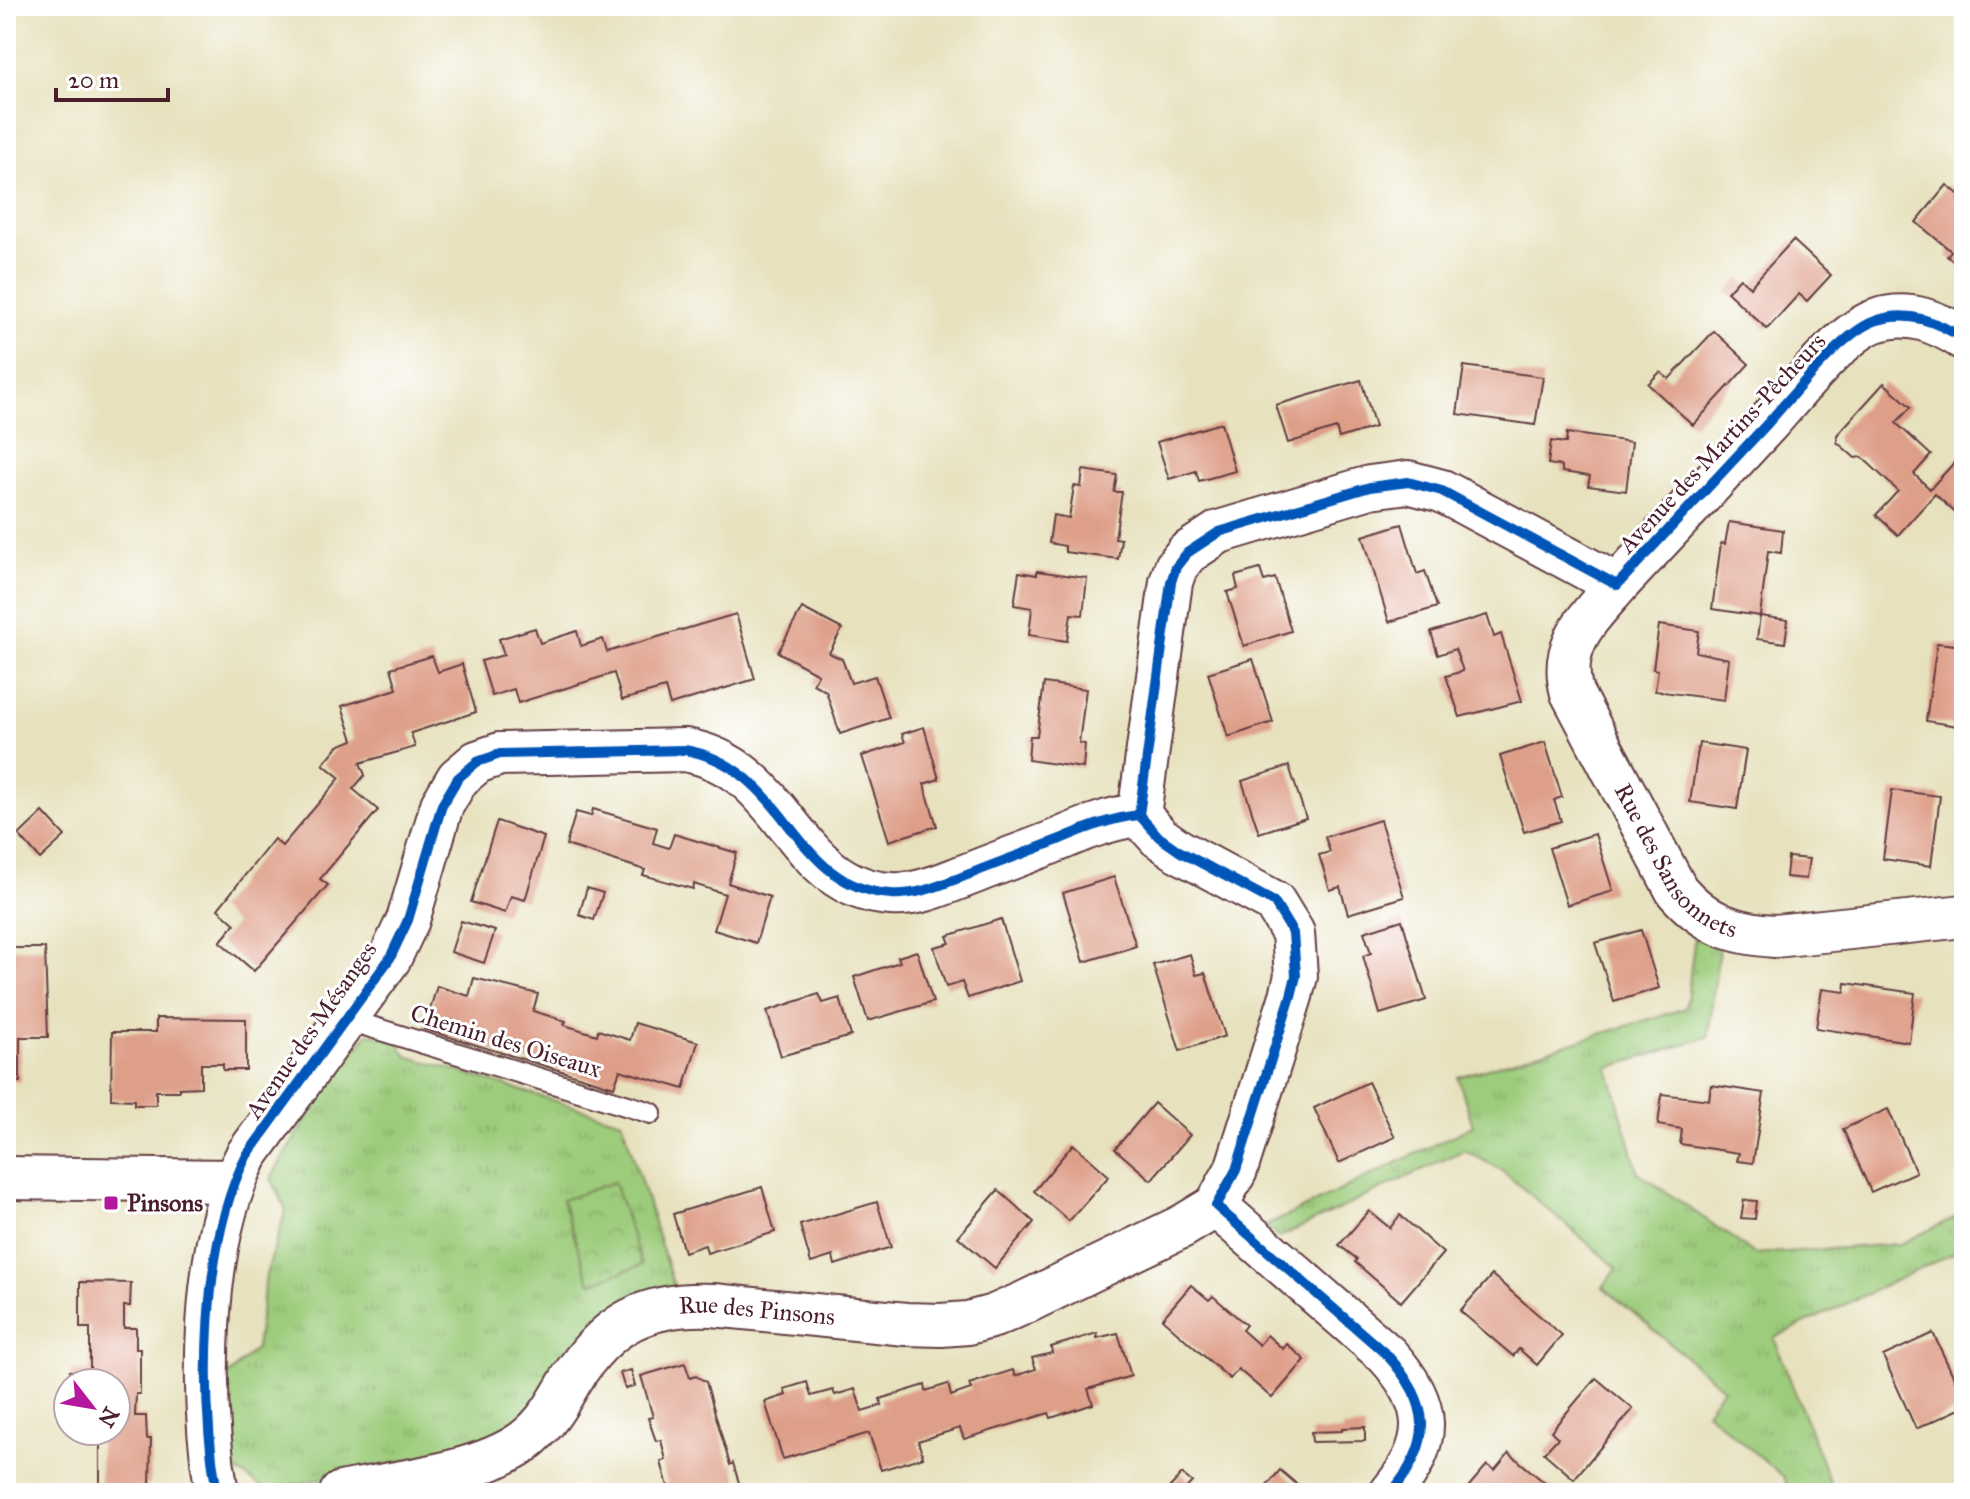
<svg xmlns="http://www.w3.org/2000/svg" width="1970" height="1499" viewBox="0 0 1970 1499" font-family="'IM FELL Great Primer',serif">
	<defs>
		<pattern id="grass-tufts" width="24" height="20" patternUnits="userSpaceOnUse" patternTransform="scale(2)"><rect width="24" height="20" fill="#9dcc7b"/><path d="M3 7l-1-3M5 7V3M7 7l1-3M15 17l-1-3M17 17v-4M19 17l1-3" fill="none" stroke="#89af6a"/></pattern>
		<pattern id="park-crowns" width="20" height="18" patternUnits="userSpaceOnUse" patternTransform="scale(2)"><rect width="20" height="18" fill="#9dcc7b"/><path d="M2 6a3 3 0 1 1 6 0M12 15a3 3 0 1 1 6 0" fill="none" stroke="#89af6a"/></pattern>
	</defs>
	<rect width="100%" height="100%" fill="#fff"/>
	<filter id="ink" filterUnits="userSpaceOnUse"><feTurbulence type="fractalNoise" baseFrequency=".0125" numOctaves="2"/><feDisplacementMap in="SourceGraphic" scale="16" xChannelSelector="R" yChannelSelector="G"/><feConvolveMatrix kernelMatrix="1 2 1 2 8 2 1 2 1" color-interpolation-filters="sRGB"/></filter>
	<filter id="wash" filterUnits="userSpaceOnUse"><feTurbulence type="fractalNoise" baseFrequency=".006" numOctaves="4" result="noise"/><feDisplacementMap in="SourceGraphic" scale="32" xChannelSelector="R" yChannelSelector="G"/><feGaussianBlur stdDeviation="1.8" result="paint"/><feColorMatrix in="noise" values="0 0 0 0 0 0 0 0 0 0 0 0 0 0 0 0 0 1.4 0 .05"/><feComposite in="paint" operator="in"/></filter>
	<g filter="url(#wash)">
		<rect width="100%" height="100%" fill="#e7e1bd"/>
		<g fill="url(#grass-tufts)" stroke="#747653" stroke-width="2">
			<polygon points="1695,935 1719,948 1708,1037 1608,1068 1638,1172 1755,1254 1900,1244 1956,1217 1962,1249 1774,1338 1834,1493 1790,1493 1784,1478 1706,1411 1723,1388 1603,1287 1617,1268 1500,1169 1464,1150 1278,1238 1266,1226 1473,1126 1458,1077 1686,1008"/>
			<polygon points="368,1033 397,1041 407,1056 622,1121 674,1287 539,1399 511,1428 469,1447 267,1490 231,1467 226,1378 256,1348 266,1275 286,1210 271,1178 310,1113"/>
		</g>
		<polygon fill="url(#park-crowns)" stroke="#747653" stroke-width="2" points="614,1182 642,1265 590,1283 562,1200"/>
		<g id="blocks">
			<g fill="#de9f89">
				<polygon points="1947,185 1962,197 1959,200 1964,205 1964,270 1947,256 1951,251 1916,222"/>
				<polygon points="1793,240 1831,275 1807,301 1799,294 1767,329 1727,292 1740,278 1750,287"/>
				<polygon points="1714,331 1749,364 1693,425 1648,384 1660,372 1669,379"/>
				<polygon points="1464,366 1543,377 1535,425 1457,414"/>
				<polygon points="1361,380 1375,427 1339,438 1336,428 1288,443 1276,405"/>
				<polygon points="1884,383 1911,407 1896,423 1931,455 1914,474 1930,489 1962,454 1964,455 1964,521 1935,494 1898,535 1876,515 1898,491 1862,457 1855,458 1837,442 1837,435"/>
				<polygon points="1221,423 1235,471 1199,481 1196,471 1169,479 1157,442"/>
				<polygon points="1567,433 1632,442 1626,491 1588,486 1590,476 1562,472 1562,466 1548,464 1551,441 1566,443"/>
				<polygon points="1083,470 1117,475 1114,492 1122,492 1115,538 1121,539 1118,559 1065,552 1065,546 1049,543 1053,515 1069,518 1074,486 1081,487"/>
				<polygon points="1729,522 1783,530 1781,553 1768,551 1760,616 1712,609 1721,543 1725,544"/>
				<polygon points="1402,524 1417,574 1425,571 1437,607 1389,622 1363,536"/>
				<polygon points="1260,569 1264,581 1275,578 1291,631 1244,646 1227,592 1238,589 1235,576"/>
				<polygon points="1037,571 1087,578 1083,615 1071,614 1067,641 1029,635 1032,608 1014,605 1019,572 1037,575"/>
				<polygon points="802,608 842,629 829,653 842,659 851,683 875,676 889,718 840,734 826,691 813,684 818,674 778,652"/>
				<polygon points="736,614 755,679 670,705 665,688 622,700 614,673 518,703 514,689 492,696 481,661 504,655 499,639 535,628 540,643 577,631 581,646 603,639 607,652"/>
				<polygon points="1487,615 1494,637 1501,634 1522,701 1460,717 1446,676 1463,671 1455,649 1438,655 1431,632"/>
				<polygon points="1760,616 1788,620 1785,643 1757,639"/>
				<polygon points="1659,625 1699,631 1696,652 1729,659 1724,700 1655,691 1658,670 1653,669"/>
				<polygon points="1937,643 1964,646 1964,727 1926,721"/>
				<polygon points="432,656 438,672 462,664 476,712 411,733 415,747 360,763 365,775 353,789 378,810 320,879 328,885 254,971 220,942 235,924 218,909 274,839 282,846 340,778 323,764 338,746 353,740 342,706 397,689 391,668"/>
				<polygon points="1253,659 1273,722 1228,737 1208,673"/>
				<polygon points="1044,683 1086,689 1079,743 1085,744 1083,768 1028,760 1030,736 1037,736"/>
				<polygon points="924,727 939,779 924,784 937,826 889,841 862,756 905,742 902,734"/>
				<polygon points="1545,742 1562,797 1554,800 1561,821 1524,832 1500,756"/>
				<polygon points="1699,743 1746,750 1737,809 1690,802"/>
				<polygon points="1289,766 1306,818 1259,833 1242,781"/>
				<polygon points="1892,790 1940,796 1931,866 1883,859"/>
				<polygon points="593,809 657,828 653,843 669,848 674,834 737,853 728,883 770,897 756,943 714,930 725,894 694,884 693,889 643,875 645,870 566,845 576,812 591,816"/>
				<polygon points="43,812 65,836 40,859 19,835"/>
				<polygon points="1380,820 1404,897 1348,914 1340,887 1330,890 1319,855 1330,852 1325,837"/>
				<polygon points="497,821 544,837 525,900 511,896 505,913 471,902"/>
				<polygon points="1595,834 1613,891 1567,905 1549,848"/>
				<polygon points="1788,857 1809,859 1806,879 1786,877"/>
				<polygon points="1114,877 1136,946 1084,962 1063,893"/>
				<polygon points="587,888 603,893 594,920 579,915"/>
				<polygon points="1001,919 1020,981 968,998 962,982 946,987 934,947 950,943 947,936"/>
				<polygon points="1402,920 1426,1000 1380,1014 1363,956 1371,953 1364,932"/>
				<polygon points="461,921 495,931 484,963 451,952"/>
				<polygon points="1641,930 1659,988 1614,1002 1595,943"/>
				<polygon points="6,948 45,948 48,1037 20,1037 20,1082 6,1081"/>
				<polygon points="917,951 933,1002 868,1021 854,977 900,962 898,957"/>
				<polygon points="1190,954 1196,975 1205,973 1225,1036 1180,1051 1153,965"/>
				<polygon points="474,978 538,994 533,1011 566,1021 564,1025 597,1035 598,1030 630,1040 635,1023 698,1042 684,1089 620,1070 614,1087 424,1029 437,986 469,996"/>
				<polygon points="1846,983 1915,993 1909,1042 1816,1028 1822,989 1845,992"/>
				<polygon points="819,994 823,1003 840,998 851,1036 781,1056 767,1011"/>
				<polygon points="156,1018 246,1019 246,1070 223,1070 223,1064 201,1064 201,1087 179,1088 179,1091 156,1091 156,1105 134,1105 134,1100 111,1099 112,1032 156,1032"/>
				<polygon points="1368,1082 1395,1137 1339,1163 1314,1108"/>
				<polygon points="1711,1085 1764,1093 1753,1163 1737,1161 1739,1153 1680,1144 1682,1129 1658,1125 1662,1094 1709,1100"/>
				<polygon points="1154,1103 1190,1135 1151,1180 1115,1149"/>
				<polygon points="1888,1109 1916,1172 1871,1192 1843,1129"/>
				<polygon points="1073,1144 1109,1176 1069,1221 1034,1191"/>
				<polygon points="762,1187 775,1232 707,1253 705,1245 684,1252 673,1214"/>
				<polygon points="998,1190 1034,1222 995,1268 958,1237"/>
				<polygon points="1744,1200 1757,1201 1755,1219 1741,1218"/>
				<polygon points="877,1202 891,1247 835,1265 833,1256 811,1263 800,1225"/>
				<polygon points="1369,1211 1390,1228 1400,1215 1443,1253 1401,1302 1355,1262 1357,1259 1339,1245"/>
				<polygon points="1492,1275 1562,1335 1537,1365 1519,1349 1513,1356 1460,1311"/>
				<polygon points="80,1282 131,1283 130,1306 124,1306 124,1328 136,1328 136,1349 140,1349 140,1394 136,1394 135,1416 146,1416 147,1439 151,1439 150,1485 146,1485 145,1493 100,1493 100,1431 116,1431 116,1383 70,1383 70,1371 90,1371 90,1328 80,1328"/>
				<polygon points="1191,1285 1209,1300 1213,1296 1246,1325 1242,1330 1259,1345 1267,1335 1283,1349 1287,1344 1305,1360 1272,1398 1238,1369 1230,1379 1162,1319"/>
				<polygon points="1097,1333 1097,1338 1118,1333 1131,1376 1088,1389 1093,1404 1051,1418 1049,1413 964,1439 960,1428 918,1441 923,1457 881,1470 869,1433 783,1459 765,1402 786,1395 784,1389 807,1382 811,1396 833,1390 835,1395 855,1389 862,1411 882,1405 880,1399 925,1385 926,1391 948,1384 951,1396 971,1389 969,1384 1013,1370 1015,1376 1036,1369 1032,1358 1052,1353 1051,1347"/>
				<polygon points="1933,1333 1964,1399 1964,1407 1916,1429 1883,1356"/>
				<polygon points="685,1363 690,1378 696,1376 706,1382 730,1465 733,1463 742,1493 670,1493 661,1462 666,1460 661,1440 656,1441 648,1418 653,1417 641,1376"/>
				<polygon points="631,1370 635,1386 625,1389 620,1373"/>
				<polygon points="1596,1378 1633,1409 1574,1479 1544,1453 1558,1438 1551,1431"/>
				<polygon points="1365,1427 1365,1441 1312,1442 1311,1432 1342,1431 1342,1428"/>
				<polygon points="1509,1453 1557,1493 1463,1493 1487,1465 1495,1470"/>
				<polygon points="1280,1470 1307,1493 1261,1493"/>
				<polygon points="1182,1474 1192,1482 1182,1493 1177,1493 1170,1487"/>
			</g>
		</g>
	</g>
	<g filter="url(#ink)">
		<use href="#blocks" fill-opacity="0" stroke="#623c41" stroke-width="2"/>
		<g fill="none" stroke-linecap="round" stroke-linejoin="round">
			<g stroke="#623c41" stroke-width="24">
				<polyline id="lane" points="345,1019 651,1113"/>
			</g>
			<g stroke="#623c41" stroke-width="46">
				<g id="street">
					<path id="s1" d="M 1617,585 C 1588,619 1558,645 1572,693 L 1677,891 C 1706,924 1732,933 1775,936 L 1964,916"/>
					<path d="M 1139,815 L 1171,582 L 1176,567 L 1187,553 L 1219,532 L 1370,487 L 1408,482 L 1442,491 L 1617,585 C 1667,531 1717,478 1767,424 C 1792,397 1844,329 1878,320 C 1909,310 1938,322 1964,339"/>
					<polyline points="6,1178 233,1181"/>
					<path d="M 217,1493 C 200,1396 201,1243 247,1155 L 390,958 L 408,920 L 442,805 L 458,778 L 477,762 L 500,754 L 685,750 C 789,768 791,888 891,894 C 918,896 943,884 967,875 C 997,863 1028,852 1058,840 C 1084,829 1110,818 1139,815 L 1159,837 L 1179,851 L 1274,902 L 1293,933 L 1296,976 L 1291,996 L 1236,1170 L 1216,1206 L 1387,1355 C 1432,1404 1434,1442 1391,1493"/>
					<path id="s2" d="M 341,1493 C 396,1482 478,1474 523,1442 C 545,1426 558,1403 571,1380 C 606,1323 647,1302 713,1305 L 906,1324 L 941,1325 L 968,1323 L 994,1316 L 1026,1302 L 1183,1226 L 1216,1206"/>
				</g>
			</g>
			<use href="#lane" stroke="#fff" stroke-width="20"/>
			<use href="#street" stroke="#fff" stroke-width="42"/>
			<g stroke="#fff" stroke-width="15">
				<g id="cycleway">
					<path d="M 1139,815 L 1171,582 L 1176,567 L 1187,553 L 1219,532 L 1370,487 L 1408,482 L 1442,491 L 1617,585 C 1667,531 1717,478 1767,424 C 1792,397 1844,329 1878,320 C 1909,310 1938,322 1964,339"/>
					<path d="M 217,1493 C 200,1396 201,1243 247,1155 L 390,958 L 408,920 L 442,805 L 458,778 L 477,762 L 500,754 L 685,750 C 789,768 791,888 891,894 C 918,896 943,884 967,875 C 997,863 1028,852 1058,840 C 1084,829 1110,818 1139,815 L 1159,837 L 1179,851 L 1274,902 L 1293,933 L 1296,976 L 1291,996 L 1236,1170 L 1216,1206 L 1387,1355 C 1432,1404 1434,1442 1391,1493"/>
				</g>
			</g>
			<use href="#cycleway" stroke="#0057b8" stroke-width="10"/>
		</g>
	</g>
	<rect fill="#b5179e" stroke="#fff" stroke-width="3" x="103" y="1195" width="16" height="16" rx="4"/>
	<g text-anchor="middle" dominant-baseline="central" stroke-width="6" stroke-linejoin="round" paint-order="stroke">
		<g font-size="24" fill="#4a1f2b" stroke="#fff">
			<text transform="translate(1722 443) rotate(-47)">Avenue des Martins-Pêcheurs</text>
			<text stroke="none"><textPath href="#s1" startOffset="324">Rue des Sansonnets</textPath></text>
			<text transform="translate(311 1030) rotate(-55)">Avenue des Mésanges</text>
			<text transform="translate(506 1041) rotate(17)">Chemin des Oiseaux</text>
			<text stroke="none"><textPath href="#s2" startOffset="484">Rue des Pinsons</textPath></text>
		</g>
		<g font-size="24" font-weight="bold" fill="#4a1f2b" stroke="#fff" text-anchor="start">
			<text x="127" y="1203">Pinsons</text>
		</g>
	</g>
	<rect width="1970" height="1499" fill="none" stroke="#fff" stroke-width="32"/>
	<g transform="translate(92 1407) rotate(121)"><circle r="38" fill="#ffffff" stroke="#b7a5aa" stroke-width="2"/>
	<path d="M0-6L14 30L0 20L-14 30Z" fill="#b5179e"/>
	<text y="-12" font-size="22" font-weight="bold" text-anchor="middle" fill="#4a1f2b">N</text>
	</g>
	<path d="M56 88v12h112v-12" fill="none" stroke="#4a1f2b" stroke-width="4"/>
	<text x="68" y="88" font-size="24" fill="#4a1f2b" stroke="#ffffff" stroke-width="6" paint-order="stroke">20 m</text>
</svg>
